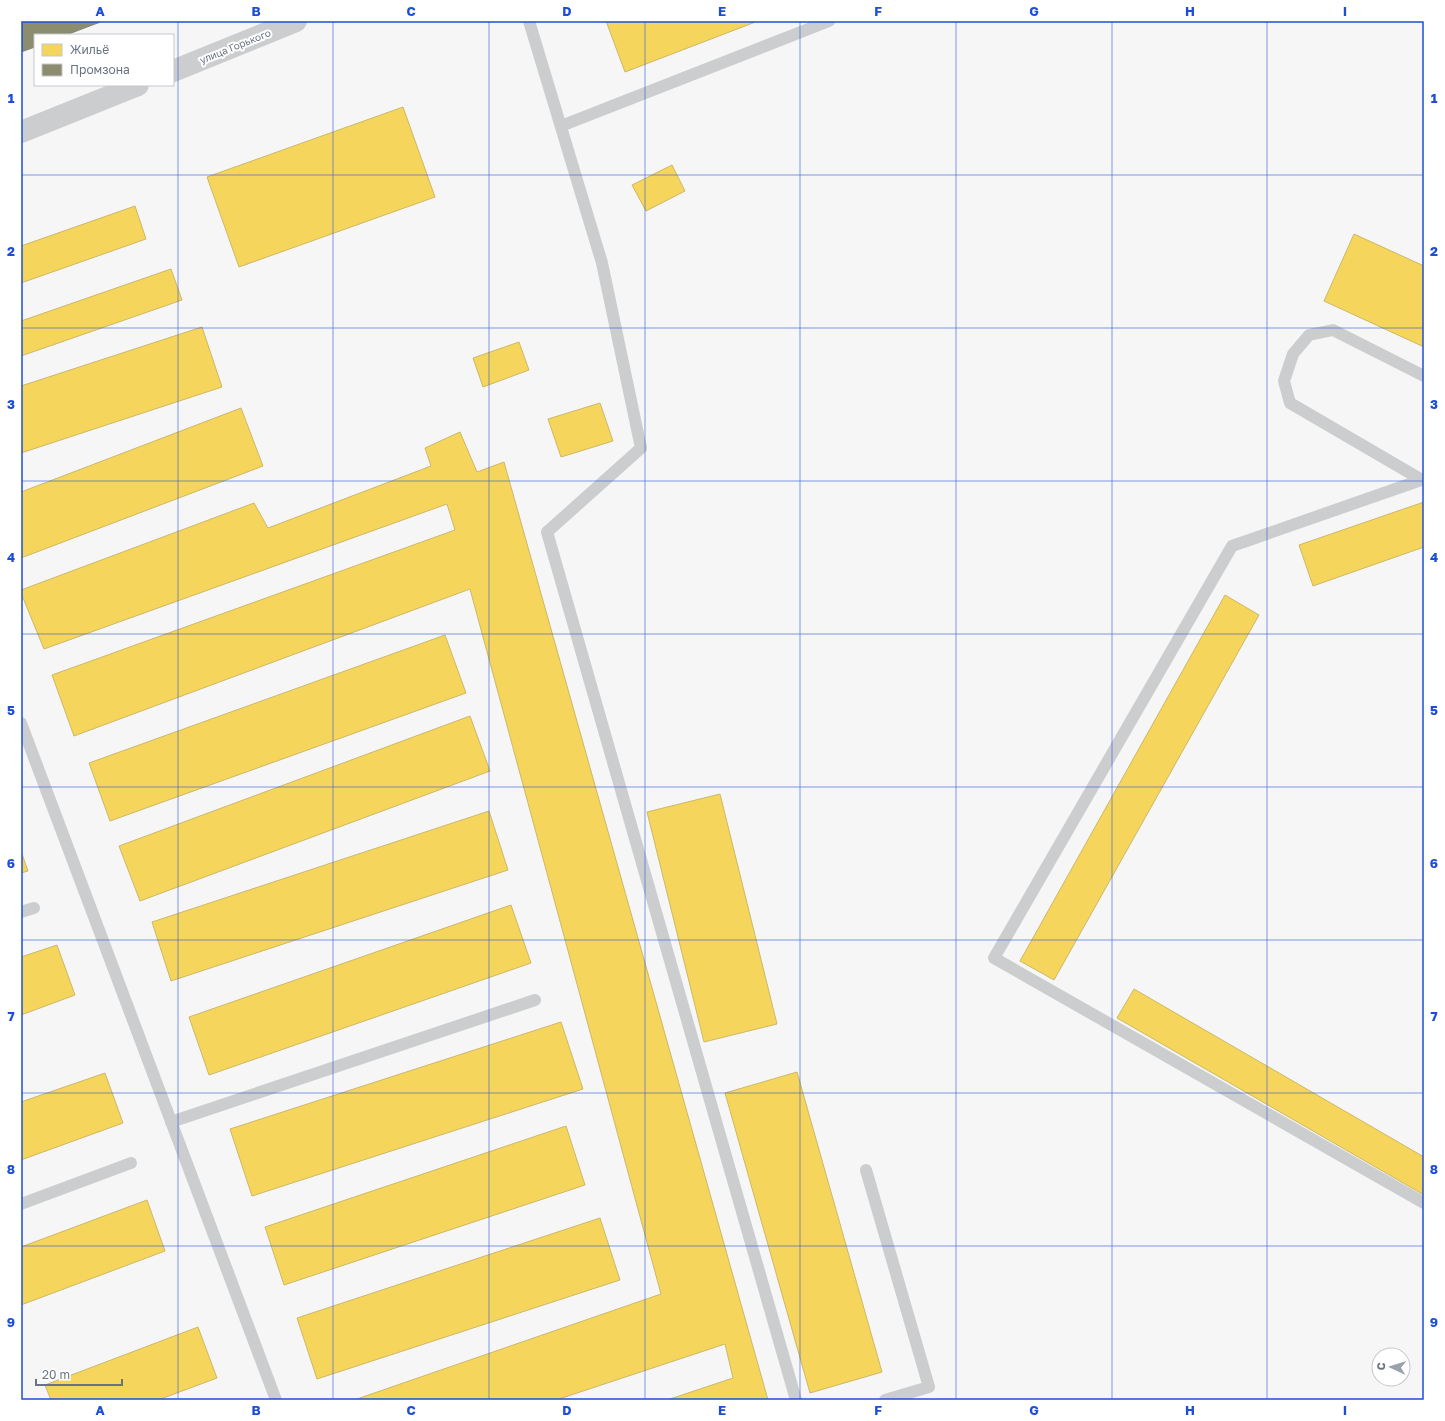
<svg xmlns="http://www.w3.org/2000/svg" width="1445" height="1421" viewBox="0 0 1445 1421" font-family="'Golos Text',sans-serif">
	<rect width="100%" height="100%" fill="#f6f6f6"/>
	<g fill="#f6d55c" stroke="#ccb867">
		<polygon points="606,21 758,21 625,72"/>
		<polygon points="403,107 435,197 239,267 207,177"/>
		<polygon points="672,165 685,191 646,211 632,185"/>
		<polygon points="135,206 146,239 21,283 21,246"/>
		<polygon points="1354,234 1424,266 1424,347 1324,301"/>
		<polygon points="171,269 182,300 21,356 21,321"/>
		<polygon points="202,327 222,387 21,453 21,386"/>
		<polygon points="519,342 529,370 483,387 473,358"/>
		<polygon points="600,403 613,441 561,457 548,419"/>
		<polygon points="241,408 263,466 21,558 21,492"/>
		<polygon points="460,432 477,472 504,462 768,1400 667,1400 733,1378 725,1344 556,1400 354,1400 661,1294 470,589 74,736 52,675 455,530 447,504 44,649 21,593 21,590 254,503 268,528 431,466 425,448"/>
		<polygon points="1424,502 1424,547 1313,586 1299,545"/>
		<polygon points="1225,595 1259,615 1054,980 1020,961"/>
		<polygon points="445,635 466,693 110,821 89,763"/>
		<polygon points="470,716 490,771 140,901 119,846"/>
		<polygon points="720,794 777,1024 704,1042 647,812"/>
		<polygon points="489,811 508,870 171,981 152,922"/>
		<polygon points="21,851 28,871 21,873"/>
		<polygon points="511,905 531,963 209,1075 189,1017"/>
		<polygon points="57,945 75,995 21,1015 21,957"/>
		<polygon points="1134,989 1424,1157 1424,1195 1117,1018"/>
		<polygon points="561,1022 583,1089 252,1196 230,1129"/>
		<polygon points="797,1072 882,1372 810,1393 725,1093"/>
		<polygon points="105,1073 123,1123 21,1160 21,1102"/>
		<polygon points="566,1126 585,1185 284,1285 265,1227"/>
		<polygon points="147,1200 165,1251 21,1305 21,1247"/>
		<polygon points="600,1218 620,1280 317,1379 297,1318"/>
		<polygon points="198,1327 217,1378 158,1400 51,1400 45,1385"/>
	</g>
	<polygon fill="#8c8c6e" stroke="#828574" points="21,21 103,21 66,35 35,35 35,47 21,52"/>
	<g fill="none" stroke-linecap="round" stroke-linejoin="round">
		<g stroke="#cccdce" stroke-width="12">
			<polyline points="529,21 602,263 641,448 547,532 796,1400"/>
			<polyline points="561,126 829,21"/>
			<polyline points="1424,479 1232,546 994,958 1424,1203"/>
			<polyline points="1422,480 1290,403 1284,381 1293,354 1309,335 1333,330 1424,376"/>
			<polyline points="21,723 276,1400"/>
			<polyline points="21,912 34,908"/>
			<polyline points="171,1122 535,1000"/>
			<polyline points="866,1170 929,1387 885,1400"/>
			<polyline points="21,1204 131,1163"/>
		</g>
		<g stroke="#cccdce" stroke-width="22">
			<polyline points="173,71 296,21"/>
			<polyline points="21,132 138,85"/>
		</g>
	</g>
	<path fill="none" stroke="#1d4ed8" stroke-width="1" stroke-opacity="0.55" d="M 178,21 L 178,1400M 333,21 L 333,1400M 489,21 L 489,1400M 645,21 L 645,1400M 800,21 L 800,1400M 956,21 L 956,1400M 1112,21 L 1112,1400M 1267,21 L 1267,1400M 21,175 L 1424,175M 21,328 L 1424,328M 21,481 L 1424,481M 21,634 L 1424,634M 21,787 L 1424,787M 21,940 L 1424,940M 21,1093 L 1424,1093M 21,1246 L 1424,1246"/>
	<g text-anchor="middle" dominant-baseline="central" stroke-width="4" stroke-linejoin="round" paint-order="stroke">
		<g font-size="10" fill="#697482" stroke="#fff">
			<text transform="translate(235 46) rotate(-22)">улица Горького</text>
		</g>
	</g>
	<rect width="1445" height="1421" fill="none" stroke="#ffffff" stroke-width="44"/>
	<rect x="34" y="34" width="140" height="52" fill="#ffffff" stroke="#c3c7cd"/>
	<rect x="42" y="44" width="20" height="12" fill="#f6d55c" stroke="#c3c7cd"/>
	<text x="70" y="54" font-size="12" fill="#697482">Жильё</text>
	<rect x="42" y="64" width="20" height="12" fill="#8c8c6e" stroke="#c3c7cd"/>
	<text x="70" y="74" font-size="12" fill="#697482">Промзона</text>
	<g transform="translate(1391 1367) rotate(274)"><circle r="19" fill="#ffffff" stroke="#c3c7cd"/>
	<path d="M0-3L7 15L0 10L-7 15Z" fill="#9aa2ab"/>
	<text y="-6" font-size="11" font-weight="bold" text-anchor="middle" fill="#697482">С</text>
	</g>
	<path d="M36 1379v6h86v-6" fill="none" stroke="#697482" stroke-width="2"/>
	<text x="42" y="1379" font-size="12" fill="#697482" stroke="#ffffff" stroke-width="3" paint-order="stroke">20 m</text>
	<rect x="22" y="22" width="1401" height="1377" fill="none" stroke="#1d4ed8" stroke-width="1.5"/>
	<g font-size="13" text-anchor="middle" font-weight="bold" fill="#1d4ed8">
		<text x="100" y="16">A</text>
		<text x="256" y="16">B</text>
		<text x="411" y="16">C</text>
		<text x="567" y="16">D</text>
		<text x="722" y="16">E</text>
		<text x="878" y="16">F</text>
		<text x="1034" y="16">G</text>
		<text x="1190" y="16">H</text>
		<text x="1345" y="16">I</text>
		<text x="11" y="103">1</text>
		<text x="1434" y="103">1</text>
		<text x="11" y="256">2</text>
		<text x="1434" y="256">2</text>
		<text x="11" y="409">3</text>
		<text x="1434" y="409">3</text>
		<text x="11" y="562">4</text>
		<text x="1434" y="562">4</text>
		<text x="11" y="715">5</text>
		<text x="1434" y="715">5</text>
		<text x="11" y="868">6</text>
		<text x="1434" y="868">6</text>
		<text x="11" y="1021">7</text>
		<text x="1434" y="1021">7</text>
		<text x="11" y="1174">8</text>
		<text x="1434" y="1174">8</text>
		<text x="11" y="1327">9</text>
		<text x="1434" y="1327">9</text>
		<text x="100" y="1415">A</text>
		<text x="256" y="1415">B</text>
		<text x="411" y="1415">C</text>
		<text x="567" y="1415">D</text>
		<text x="722" y="1415">E</text>
		<text x="878" y="1415">F</text>
		<text x="1034" y="1415">G</text>
		<text x="1190" y="1415">H</text>
		<text x="1345" y="1415">I</text>
	</g>
</svg>
